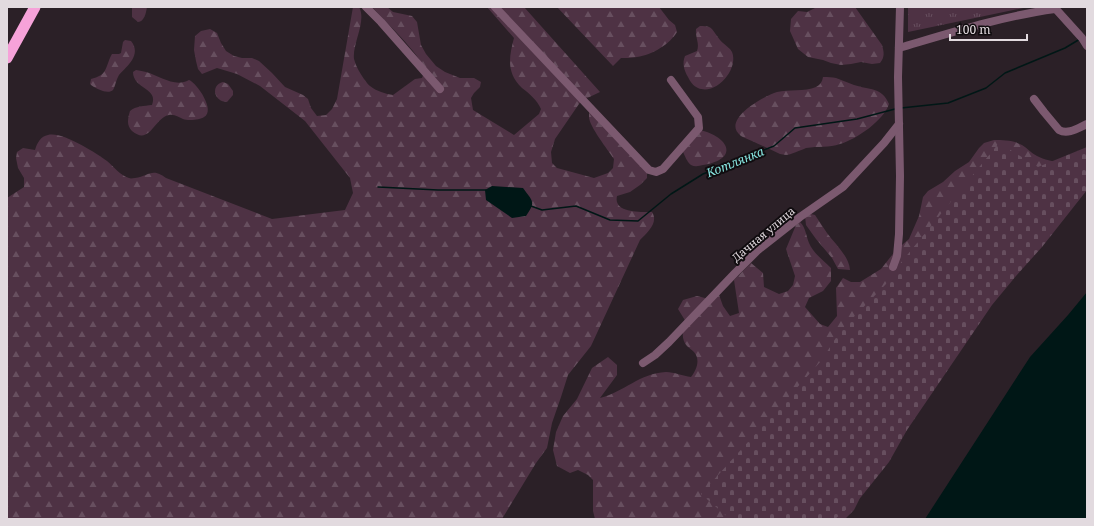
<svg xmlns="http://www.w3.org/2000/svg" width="1094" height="526" viewBox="0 0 1094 526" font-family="'Noto Serif',serif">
	<defs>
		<pattern id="grass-tufts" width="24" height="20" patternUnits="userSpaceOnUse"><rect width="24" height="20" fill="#4e3244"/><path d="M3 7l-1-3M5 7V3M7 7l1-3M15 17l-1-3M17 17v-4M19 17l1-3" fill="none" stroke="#674f5f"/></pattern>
		<pattern id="forest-firs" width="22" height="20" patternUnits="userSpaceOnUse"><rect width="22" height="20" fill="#4e3244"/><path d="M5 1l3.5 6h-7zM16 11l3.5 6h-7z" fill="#674f5f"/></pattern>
		<pattern id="cemetery-stones" width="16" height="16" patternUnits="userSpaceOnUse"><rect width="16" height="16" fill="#4e3244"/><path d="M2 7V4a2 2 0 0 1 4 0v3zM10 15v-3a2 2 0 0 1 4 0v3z" fill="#674f5f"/></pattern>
	</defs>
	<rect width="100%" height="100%" fill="#2b2027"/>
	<polygon fill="url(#grass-tufts)" points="908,7 1028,7 908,32"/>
	<g fill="url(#forest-firs)">
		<path d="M 132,7 L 147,7 C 146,13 144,22 138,22 L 132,17 Z"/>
		<path d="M 353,7 L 359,7 C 367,21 352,44 354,59 C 356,67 360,73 364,79 C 366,81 368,85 370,86 C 376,91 386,94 393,95 L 415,79 L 422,78 C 423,75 425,72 424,69 C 421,55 383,19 372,7 L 387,7 L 393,12 L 412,16 L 417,22 L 421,45 L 426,54 L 436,66 L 445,72 L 460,78 L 474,78 L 481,82 L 480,87 L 474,93 L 471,98 L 473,110 L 514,135 L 539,114 L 541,109 C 537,100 530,94 522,88 C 506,73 509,57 514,38 L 487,7 L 524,7 L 600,92 L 581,101 L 555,139 L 551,152 L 552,163 L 557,168 L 594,178 L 608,173 L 613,168 L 614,159 C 608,150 589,126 589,117 C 589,114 589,112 590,110 L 647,172 L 647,178 L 640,185 L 630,192 L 617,196 C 613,213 641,212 652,212 C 659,223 647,233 640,240 L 591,346 L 568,375 L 561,397 L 552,423 L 547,448 L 536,463 L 502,519 L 7,519 L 7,198 L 24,187 L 24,178 L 18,168 L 16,158 L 17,152 L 23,148 L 35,150 C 37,143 41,136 48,135 C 62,131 96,153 107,161 C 114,167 120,175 129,178 C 131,179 133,178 135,178 C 149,176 152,167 166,178 L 272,219 L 345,210 L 353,193 L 350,178 L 305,121 L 260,86 L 237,74 L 217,68 L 202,74 L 198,69 L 196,61 L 194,50 L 195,36 L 201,31 L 210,29 L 217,33 L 221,43 L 226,51 L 234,56 L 242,58 L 252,58 L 259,61 L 272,73 L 285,87 L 303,95 L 308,99 L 311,108 L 317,116 L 326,115 L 332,109 L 337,99 Z"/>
		<path d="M 557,7 L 659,7 L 669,20 L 675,25 L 677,32 C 670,44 652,55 637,57 C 632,58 626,58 621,58 L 613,66 Z"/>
		<path d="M 817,7 L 855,7 L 882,45 C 884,52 885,57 880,63 L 872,64 L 861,62 L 851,64 L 841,65 L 831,63 L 823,60 L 808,57 L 798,49 L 790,31 L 791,19 L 798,11 L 807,12 Z"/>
		<path d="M 700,26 C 703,26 707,26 709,27 C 713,28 718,39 723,43 C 726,46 730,48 732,52 C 739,69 716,96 698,88 C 693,86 690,81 688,77 C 684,70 682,63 685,56 L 697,51 C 700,44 695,37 696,29 Z"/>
		<path d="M 125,40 L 131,41 C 142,55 127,66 119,75 C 116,80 115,87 113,90 C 108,95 94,88 90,84 L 91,79 C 94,78 98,77 101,75 C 107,71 108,60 112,54 L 119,54 L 121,53 L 123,42 Z"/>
		<path d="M 136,70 C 140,71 143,71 146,72 C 160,76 175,88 189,80 C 197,83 216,111 204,117 C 200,120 188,121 183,119 C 178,117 175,114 169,115 C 154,118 150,146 132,131 C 126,125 128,118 130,111 C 136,106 144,106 152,105 C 159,88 133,89 133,72 Z"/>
		<path d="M 823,77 C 828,77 832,77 836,78 C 842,80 848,83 854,85 C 869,90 882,87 889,104 C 884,120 857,139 840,144 C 829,148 818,146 806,148 C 801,150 790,155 786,155 C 784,155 782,154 780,154 C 771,150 761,145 752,141 C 748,139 744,138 741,136 C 720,120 764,96 777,92 C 789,89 805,92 816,87 C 821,84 822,82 823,77 Z"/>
		<path d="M 223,82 L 228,84 L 233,91 L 233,95 L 227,102 C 214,102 210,85 223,82 Z"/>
		<path d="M 700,130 C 729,137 740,159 703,165 C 699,166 695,167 691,165 C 687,162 685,156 683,152 Z"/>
		<path d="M 994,140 C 1003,140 1013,140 1022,145 C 1027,148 1031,153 1037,156 C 1044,160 1053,161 1061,163 L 995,297 L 871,476 L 854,510 L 845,519 L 595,519 L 593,511 L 593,480 L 588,475 L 578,470 L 570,473 L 557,466 L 553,450 L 556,432 L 563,416 L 577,399 L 592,368 L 608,357 L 617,365 L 617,375 L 600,398 C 624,392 640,373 666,372 C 674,372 683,376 691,377 C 696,371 701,360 694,352 C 692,350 689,348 687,346 C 681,339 682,330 686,322 L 678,309 L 683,300 L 697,296 L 709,299 L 718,292 L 723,306 L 730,316 L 739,313 L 734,280 L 751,263 L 763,273 L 764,287 L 779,294 L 788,291 L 793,285 L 795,276 L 786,249 L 796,225 L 800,222 C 806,228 806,236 809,243 C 813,253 823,260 831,268 L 831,281 L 823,291 L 809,298 L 805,307 L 820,324 L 828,327 L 837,316 L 836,288 L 843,278 L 851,282 L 860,282 L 881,269 L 896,250 L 909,239 L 919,216 L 923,197 L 928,191 L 943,182 L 955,171 L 969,162 L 979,148 L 984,143 Z"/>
		<path d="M 807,213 L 815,215 C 819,221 823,227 827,233 C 835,244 849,256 850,270 L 838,269 L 832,258 L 816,239 L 806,225 L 805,216 Z"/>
	</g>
	<polygon fill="url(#cemetery-stones)" points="999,143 1038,167 1087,147 1087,190 1042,247 1016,276 992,305 907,430 889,462 861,497 835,519 730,519 701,494 821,361 841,330 886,284 890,276"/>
	<g fill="#001716">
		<path d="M 492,186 L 523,188 C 533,202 536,201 526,216 L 512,218 L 486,200 L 485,190 Z"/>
		<polygon points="1087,292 1087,519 925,519 1030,357 1068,315"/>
	</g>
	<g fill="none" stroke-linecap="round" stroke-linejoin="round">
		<g stroke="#001716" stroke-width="1.5">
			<polyline points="901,108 948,103 986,88 1005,73 1065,48 1080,39"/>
			<polyline points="378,187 438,190 486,190"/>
			<polyline points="531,206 542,210 576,206 610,220 638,221 671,194 703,174 774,146 795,128 857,119 895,109"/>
		</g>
		<g stroke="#7b596f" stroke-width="8">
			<polyline points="366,7 381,22 440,89"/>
			<polyline points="495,7 649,170 656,172 663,169 699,128 698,117 671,80"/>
			<polyline points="1054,7 1082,38 1087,46"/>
			<path d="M 899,48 C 950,33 1003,16 1055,9"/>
			<path d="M 1034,99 L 1044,112 L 1059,130 C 1068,135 1078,128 1087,124"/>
			<polyline points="893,267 897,256 899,234 900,176 898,77 900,7"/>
			<polyline points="643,363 655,355 669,342 735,273 758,250 800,217 843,187 884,143 899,124"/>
		</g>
		<polyline stroke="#f6a2d9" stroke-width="11" points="7,58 35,7"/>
	</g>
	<g text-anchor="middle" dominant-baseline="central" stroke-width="4" stroke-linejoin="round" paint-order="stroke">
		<g font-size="11" fill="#e2dadf" stroke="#100c0f">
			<text transform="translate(763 234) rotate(-40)">Дачная улица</text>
		</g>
		<g font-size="12" font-style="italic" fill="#88e7e2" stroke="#100c0f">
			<text transform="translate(735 162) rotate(-22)">Котлянка</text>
		</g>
	</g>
	<rect width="1094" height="526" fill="none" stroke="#e2dadf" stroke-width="16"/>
	<path d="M950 34v6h77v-6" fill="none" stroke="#e2dadf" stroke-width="2"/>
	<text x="956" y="34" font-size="12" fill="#e2dadf" stroke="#100c0f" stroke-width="3" paint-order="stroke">100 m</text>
</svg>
